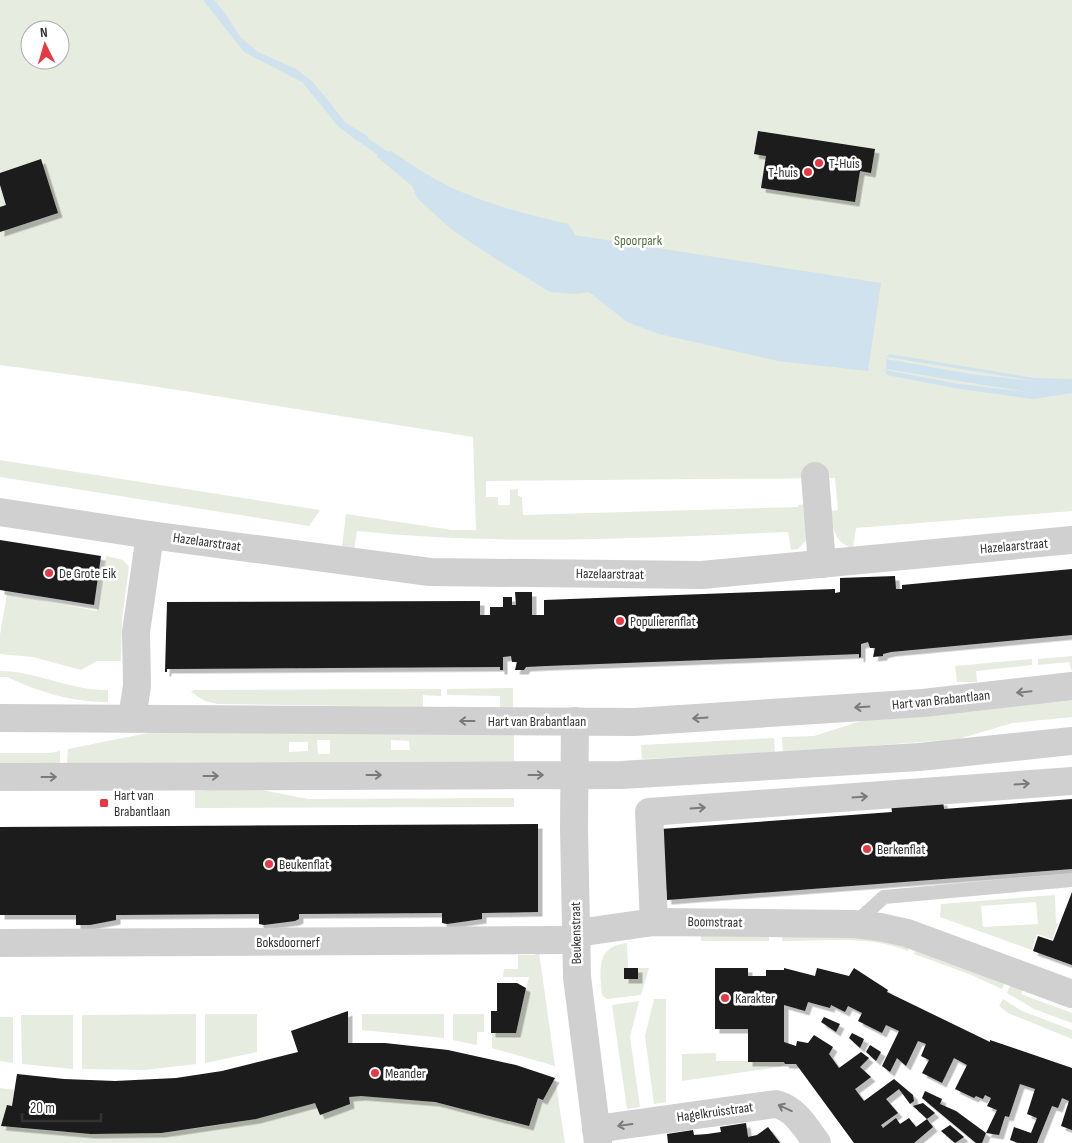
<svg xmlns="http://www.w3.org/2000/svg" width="1072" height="1143" viewBox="0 0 1072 1143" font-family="'Sofia Sans Condensed',sans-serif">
	<defs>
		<filter id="shadow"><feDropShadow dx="4.5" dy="4.5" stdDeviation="0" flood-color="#0004"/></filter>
	</defs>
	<rect width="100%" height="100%" fill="#fff"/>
	<g fill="#e6ecdf" fill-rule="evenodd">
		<path d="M 0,0 L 1072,0 L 1072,511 L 856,528 L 853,548 C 834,543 833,528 831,511 L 838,510 L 835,478 L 486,481 L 486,497 L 498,497 L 498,505 L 510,505 L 510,490 L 518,489 L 518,496 L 522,497 L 523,515 L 798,507 L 798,505 L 806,504 L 807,539 L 798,549 L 791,550 L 788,532 C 644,538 500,546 357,531 L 354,550 L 342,547 L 346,514 L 452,530 L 476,530 L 473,437 L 139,384 L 0,365 ZM 30,30 L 60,30 L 60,60 L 30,60 Z"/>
		<polygon points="0,460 320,510 309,526 0,477"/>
		<polygon points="106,556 123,560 129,567 122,620 121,661 97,661 81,670 33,657 0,654 0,635 7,594 97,611"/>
		<polygon points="1072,656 1072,672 1069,662 1038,665 1038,659"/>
		<polygon points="1032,659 1032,665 976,671 977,682 957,682 955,666"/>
		<path d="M 0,671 C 37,671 70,691 108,690 L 108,702 C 71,702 40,692 7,677 L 0,677 Z"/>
		<polygon points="513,688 513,708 500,708 500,696 447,695 447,689"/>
		<polygon points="441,689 441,696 423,695 423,707 217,704 205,701 191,692 194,690"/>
		<polygon points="1072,698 1072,717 1013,723 958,739 783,753 782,737 814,736 874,717"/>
		<path d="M 158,731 L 514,734 L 514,761 L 67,763 L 68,749 ZM 317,740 L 330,740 L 330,754 L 318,754 ZM 391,740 L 409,741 L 410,750 L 391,750 ZM 289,742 L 308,742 L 308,751 L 289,752 Z"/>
		<polygon points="774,738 775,753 642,759 641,745"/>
		<polygon points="60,751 60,763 0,763 0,753 50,753"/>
		<polygon points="246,787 308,799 514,798 514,807 195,808 195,791"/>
		<path d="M 1055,895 L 1056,923 L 1058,924 L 1052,939 L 1037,934 L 1032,950 L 940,917 L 941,904 ZM 1036,902 L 1038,924 L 983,927 L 981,906 Z"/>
		<polygon points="769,933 769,941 701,941 701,934"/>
		<path d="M 782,933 L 814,933 L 911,944 L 908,951 C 869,935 823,941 782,941 Z"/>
		<path d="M 627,943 L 628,968 L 624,969 L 624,979 L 638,978 L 638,969 L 634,968 L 649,968 L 641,995 L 607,999 L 602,995 C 600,972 595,946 627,943 Z"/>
		<polygon points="917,946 1006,980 1002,989 969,974 914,954"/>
		<polygon points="535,952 539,952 555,1066 492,1048 492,1033 516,1033 529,977 503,977 504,969 518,969 518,955 535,955"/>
		<polygon points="1012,982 1024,987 1021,994 1072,1013 1072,1023 1034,1009 1007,993"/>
		<polygon points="654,999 666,999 666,1102 654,1104 645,1036"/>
		<polygon points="1003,999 1022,1011 1072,1030 1072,1039 1008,1013 999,1006"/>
		<polygon points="639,1001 630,1037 640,1107 627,1109 612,1005"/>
		<polygon points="196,1014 196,1064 144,1070 82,1069 82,1015"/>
		<polygon points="205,1014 257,1014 257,1052 205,1063"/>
		<polygon points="362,1014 444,1014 444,1038 362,1030"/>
		<polygon points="453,1014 484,1014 484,1032 477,1032 477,1045 453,1040"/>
		<polygon points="21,1015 73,1015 73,1069 22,1064"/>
		<polygon points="0,1017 13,1017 13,1063 0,1061"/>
		<polygon points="716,1053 716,1061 784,1061 785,1064 780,1067 682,1081 682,1054"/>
		<path d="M 555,1078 L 565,1143 L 0,1143 L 0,1088 L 15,1090 L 12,1106 L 7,1105 L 2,1126 C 79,1136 155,1137 232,1123 C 275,1116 318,1097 361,1096 C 419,1095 474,1111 529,1126 L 538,1098 L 543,1100 Z"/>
	</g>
	<g fill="#cfe2ee">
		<polygon points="203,0 214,0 225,13 240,37 258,52 296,69 313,82 346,123 369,137 357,141 338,126 302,82 244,52"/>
		<path d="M 391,151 C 414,166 438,183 464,193 C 498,207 532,216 568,224 L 574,232 L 574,235 L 881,283 L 868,371 L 778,361 L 659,334 L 627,322 L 589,292 L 574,294 L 550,292 L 496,259 L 452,230 L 417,198 L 412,186 L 376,156 Z"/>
		<polygon points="889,354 1035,378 1072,379 1072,393 1033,399 954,388 887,375 885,370 958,384 1034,393 886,369 886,359 970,374 1035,381 887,357"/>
	</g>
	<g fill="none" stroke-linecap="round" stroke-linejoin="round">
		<polyline stroke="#cfe2ee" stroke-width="8" points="355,134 391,159"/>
	</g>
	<g fill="#1a1a1a" filter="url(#shadow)">
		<polygon points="758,131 875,149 871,173 860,171 855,202 761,188 766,156 754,154"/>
		<polygon points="41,159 58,213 0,232 0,207 6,205 0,185 0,173"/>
		<polygon points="0,540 101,556 94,605 0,590"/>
		<polygon points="1072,569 1072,635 891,652 883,654 883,656 873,657 875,648 870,648 868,642 861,644 861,657 859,658 859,654 546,666 526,667 524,670 515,670 517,662 512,662 511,656 503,657 503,670 500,670 500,667 167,669 167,672 165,672 167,602 480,601 480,615 490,615 490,607 503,607 503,597 512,597 512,605 516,605 515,592 532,592 532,615 544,615 544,600 835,589 835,593 840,592 840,578 895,576 896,589 902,589 902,585"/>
		<polygon points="1072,799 1072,869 667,900 661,829 892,812 891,805 943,801 944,809"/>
		<polygon points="538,824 538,912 482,913 482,919 447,924 442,923 442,913 299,914 299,919 295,921 264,925 259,924 259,914 116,915 116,920 90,925 76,925 76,915 0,915 0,827"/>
		<polygon points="1072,892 1072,965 1033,951 1038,936 1053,941"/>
		<rect x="624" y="968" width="14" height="11"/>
		<polygon points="715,968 748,968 748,976 766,976 766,970 784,970 784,968 815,976 817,968 849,976 854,968 888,990 887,992 990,1042 990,1040 1072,1068 1072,1130 1061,1126 1069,1101 1062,1098 1058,1108 1052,1106 1037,1143 1018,1143 1010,1140 1014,1127 1031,1133 1037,1118 1027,1114 1035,1089 1020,1084 1009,1117 1005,1116 999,1135 986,1133 982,1143 976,1143 922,1098 925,1091 942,1099 940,1104 956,1111 986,1133 997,1110 987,1106 991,1098 985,1095 983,1099 976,1096 974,1098 955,1089 967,1065 954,1058 942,1083 922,1073 929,1060 921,1056 926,1044 918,1041 906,1066 897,1058 890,1072 882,1066 899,1031 886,1025 882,1033 858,1021 862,1013 848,1006 845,1012 831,1005 830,1008 808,1002 805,1011 784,1005 784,1042 796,1046 797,1041 808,1043 814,1035 833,1047 829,1054 839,1068 861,1052 869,1058 860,1067 871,1077 855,1089 864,1101 894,1079 913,1095 914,1101 910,1104 899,1089 886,1099 898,1113 881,1125 883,1128 896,1118 900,1124 909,1118 916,1127 927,1119 933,1127 914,1143 854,1143 796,1064 785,1064 784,1062 748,1062 748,1029 715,1029"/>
		<polygon points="497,983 517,983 526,988 516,1033 491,1033 491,1011 497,1011"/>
		<polygon points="348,1011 348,1043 385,1043 448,1050 516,1065 555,1078 543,1100 538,1098 529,1126 435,1102 361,1096 349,1097 350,1104 320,1115 315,1103 256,1119 161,1133 91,1134 1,1126 7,1105 12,1106 17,1074 64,1079 115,1081 176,1078 222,1071 298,1052 291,1031"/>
		<polygon points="824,1017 840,1024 836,1032 821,1022"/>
		<polygon points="852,1033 864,1039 860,1048 849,1038"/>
		<polygon points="870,1045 881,1052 876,1061 866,1052"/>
		<polygon points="923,1103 935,1113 927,1119 913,1106"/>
		<polygon points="746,1123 748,1137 757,1135 768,1127 780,1143 668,1143 667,1134 693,1130 694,1135 707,1134 721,1132 720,1127"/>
		<polygon points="950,1125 964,1137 955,1143 941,1131"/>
	</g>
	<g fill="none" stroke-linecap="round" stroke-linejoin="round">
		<polyline stroke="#d0d0d0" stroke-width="14" points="854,924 884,897 1072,880"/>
		<g stroke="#d0d0d0" stroke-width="28">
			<polyline points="815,476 822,564"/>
			<polyline points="0,512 150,535 430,572 702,575 1072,540"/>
			<polyline points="132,718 137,686 136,632 150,535"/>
			<polyline points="575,721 574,828 577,977 598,1143"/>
			<polyline points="654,922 649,812 1072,781"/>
			<polyline points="577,933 654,922 854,924 880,927 907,933 1072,994"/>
			<polyline points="0,943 577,940"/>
			<path d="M 596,1129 L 776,1104 C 796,1109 805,1127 817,1143"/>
		</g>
		<g stroke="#d0d0d0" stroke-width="28">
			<polyline points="0,718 634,722 923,703 1072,686"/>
			<polyline points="0,777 621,775 919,757 1072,741"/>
		</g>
	</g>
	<defs><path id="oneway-shaft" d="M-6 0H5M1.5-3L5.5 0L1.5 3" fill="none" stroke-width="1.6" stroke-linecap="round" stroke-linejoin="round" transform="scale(1.25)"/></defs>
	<g stroke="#7a7a7a">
		<use href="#oneway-shaft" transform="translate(1024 692) rotate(174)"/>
		<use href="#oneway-shaft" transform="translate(862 707) rotate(176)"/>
		<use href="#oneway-shaft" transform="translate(700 718) rotate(176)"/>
		<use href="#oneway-shaft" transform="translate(467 721) rotate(-180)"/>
		<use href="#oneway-shaft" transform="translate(374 775)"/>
		<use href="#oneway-shaft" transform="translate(536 775)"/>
		<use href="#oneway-shaft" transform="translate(211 776)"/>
		<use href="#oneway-shaft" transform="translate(49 777)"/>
		<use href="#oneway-shaft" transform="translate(1022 784) rotate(-4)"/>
		<use href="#oneway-shaft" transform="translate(860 797) rotate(-4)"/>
		<use href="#oneway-shaft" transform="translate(698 808) rotate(-4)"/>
		<use href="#oneway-shaft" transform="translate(785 1108) rotate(-155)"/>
		<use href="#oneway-shaft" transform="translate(625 1125) rotate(172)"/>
	</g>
	<g fill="#e63946" stroke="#fff" stroke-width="2">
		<circle cx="819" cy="163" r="5"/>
		<circle cx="808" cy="172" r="5"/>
		<circle cx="49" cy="573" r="5"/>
		<circle cx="620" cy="621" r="5"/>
		<rect x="99" y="798" width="10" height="10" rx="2.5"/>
		<circle cx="867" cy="849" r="5"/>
		<circle cx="269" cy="864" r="5"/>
		<circle cx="725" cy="998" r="5"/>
		<circle cx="375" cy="1073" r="5"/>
	</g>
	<g text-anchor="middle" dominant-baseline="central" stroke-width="5" stroke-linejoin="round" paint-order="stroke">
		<g font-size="14" fill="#333" stroke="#fff" text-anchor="start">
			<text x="829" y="163">T-Huis</text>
			<text x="798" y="172" text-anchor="end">T-huis</text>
			<text x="59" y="573">De Grote Eik</text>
			<text x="630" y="621">Populierenflat</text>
			<text x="114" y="795">Hart van<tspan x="114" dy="16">Brabantlaan</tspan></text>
			<text x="877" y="849">Berkenflat</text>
			<text x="279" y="864">Beukenflat</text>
			<text x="735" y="998">Karakter</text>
			<text x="385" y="1073">Meander</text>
		</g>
		<g font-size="14" fill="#56703f" stroke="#fff">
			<text x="638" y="240">Spoorpark</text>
		</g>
		<g font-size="14" fill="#333" stroke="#fff">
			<text transform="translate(207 542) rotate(8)">Hazelaarstraat</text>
			<text transform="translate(1014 546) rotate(-5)">Hazelaarstraat</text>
			<text transform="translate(610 574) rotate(1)">Hazelaarstraat</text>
			<text transform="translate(941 700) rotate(-6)">Hart van Brabantlaan</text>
			<text x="537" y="721">Hart van Brabantlaan</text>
			<text transform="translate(715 922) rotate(1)">Boomstraat</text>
			<text transform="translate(576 933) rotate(-91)">Beukenstraat</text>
			<text x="288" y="942">Boksdoornerf</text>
			<text transform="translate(715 1112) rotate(-8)">Hagelkruisstraat</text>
		</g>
	</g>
	<g transform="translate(45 45) rotate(355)"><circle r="24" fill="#ffffff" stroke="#adadad"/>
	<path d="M0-4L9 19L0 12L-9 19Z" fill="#e63946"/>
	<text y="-8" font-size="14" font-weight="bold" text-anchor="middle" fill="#333333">N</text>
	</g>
	<path d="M22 1113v8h79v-8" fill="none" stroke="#333333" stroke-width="2.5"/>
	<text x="30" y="1113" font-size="15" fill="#333333" stroke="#ffffff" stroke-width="4" paint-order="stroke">20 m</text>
</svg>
